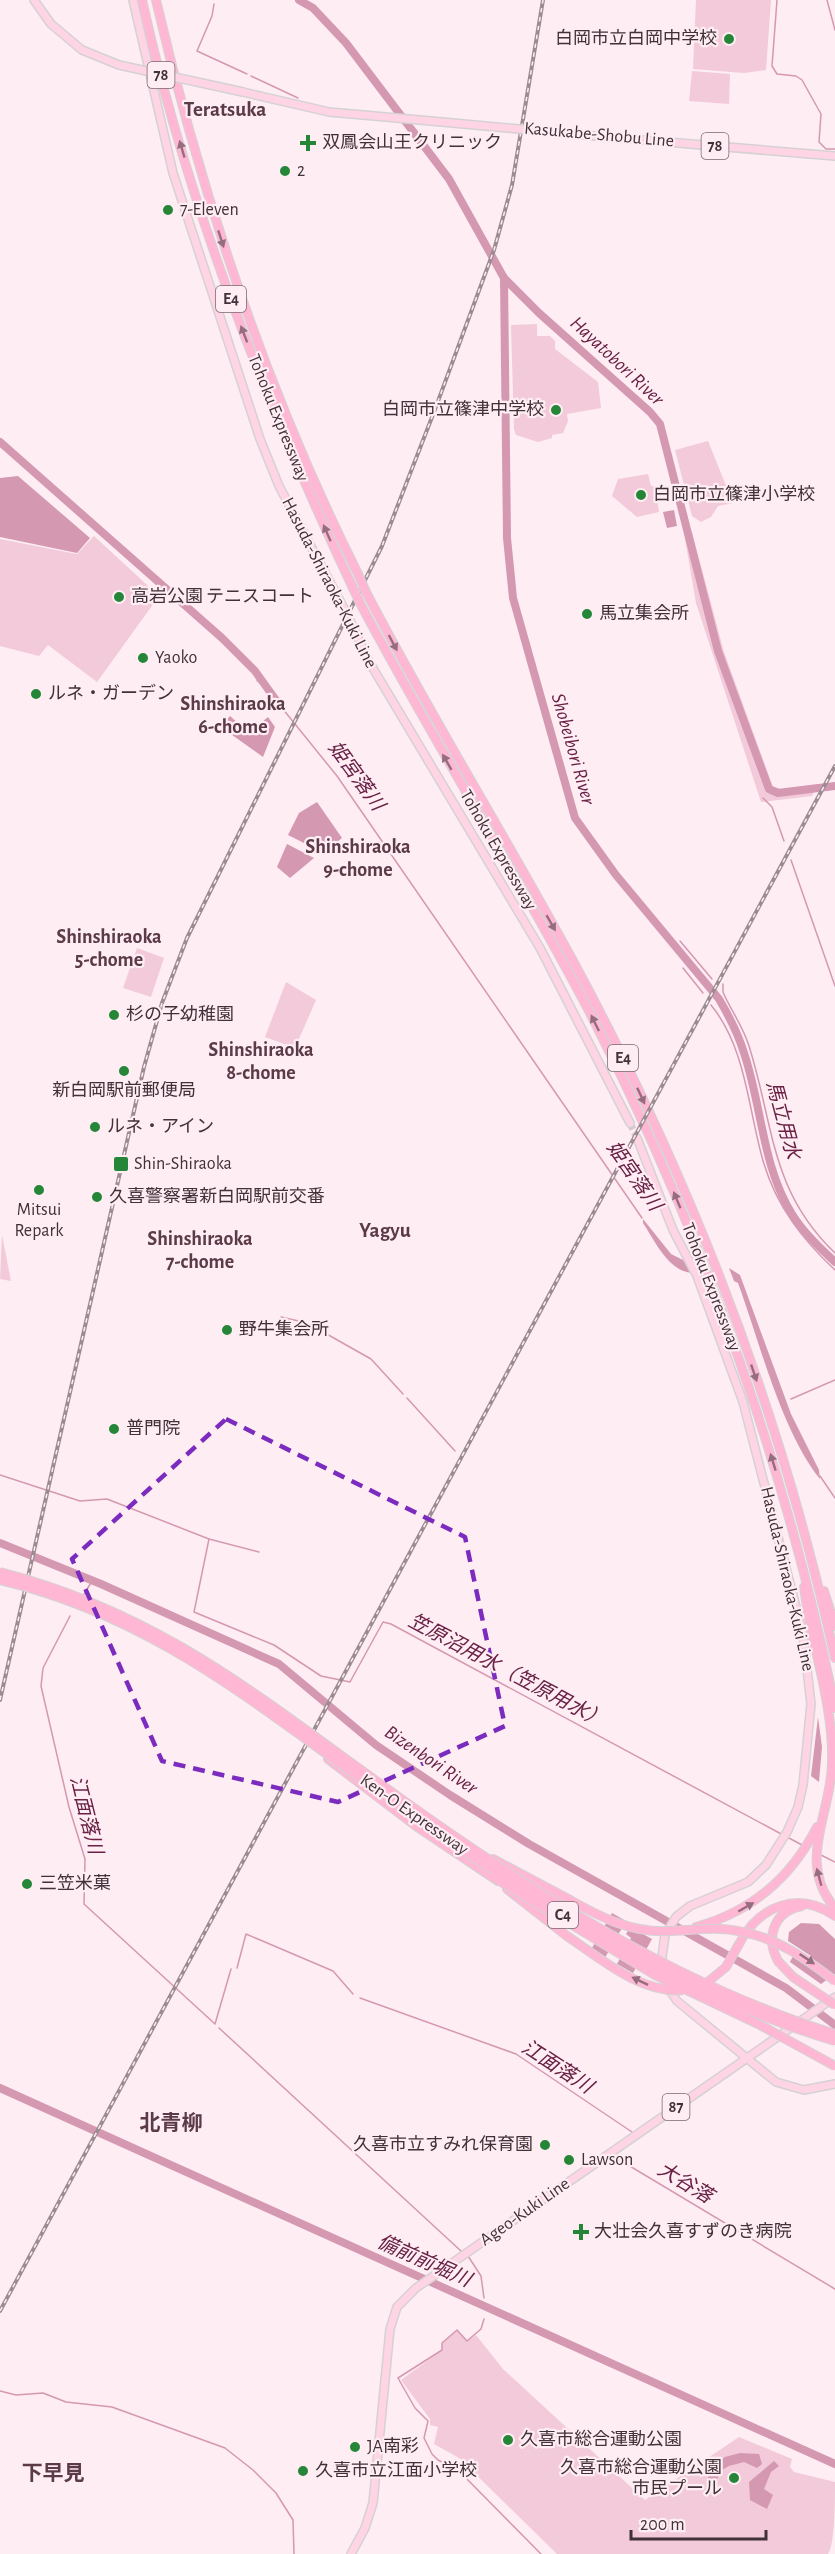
<svg xmlns="http://www.w3.org/2000/svg" width="835" height="2554" viewBox="0 0 835 2554" font-family="'Alegreya Sans','Noto Sans JP',sans-serif">
	<rect width="100%" height="100%" fill="#feedf3"/>
	<g fill="#f2cad9">
		<polygon points="696,0 771,0 766,70 744,73 693,69"/>
		<polygon points="692,71 730,74 729,104 689,101"/>
		<polygon points="537,324 537,336 550,336 555,341 555,349 598,382 601,408 567,414 568,421 563,433 552,435 552,438 538,442 516,435 514,429 511,325"/>
		<polygon points="708,441 733,503 718,506 711,517 701,522 692,516 675,450"/>
		<polygon points="648,474 651,486 655,486 659,512 637,517 612,496 618,479"/>
		<polygon points="692,532 724,652 773,787 782,789 818,784 812,796 761,802 696,603 684,533"/>
		<polygon points="94,536 159,596 97,682 48,645 39,656 0,646 0,539 77,554"/>
		<polygon points="137,948 164,958 151,997 123,988"/>
		<polygon points="286,982 316,1000 295,1048 265,1037"/>
		<polygon points="2,1235 11,1281 0,1279"/>
		<path d="M 457,2330 L 467,2341 L 476,2335 L 503,2369 L 645,2500 L 739,2437 L 792,2459 L 790,2467 L 794,2472 L 835,2482 C 835,2500 835,2544 828,2554 L 557,2554 L 459,2458 L 434,2444 L 438,2427 L 430,2425 L 430,2419 L 401,2380 L 442,2350 L 442,2343 Z"/>
	</g>
	<g fill="#d598b1">
		<polygon points="18,476 90,538 77,553 0,537 0,478"/>
		<polygon points="674,510 677,526 667,528 663,512"/>
		<polygon points="230,716 249,733 268,717 275,727 263,757 221,727"/>
		<polygon points="317,802 342,838 324,853 288,835 299,813"/>
		<polygon points="287,844 314,858 290,878 277,867"/>
		<path d="M 643,1219 L 671,1254 L 685,1261 L 692,1273 C 668,1271 655,1241 643,1223 Z"/>
		<path d="M 729,1268 L 740,1275 L 791,1414 L 819,1470 L 820,1479 C 781,1430 760,1343 738,1283 L 734,1281 Z"/>
		<polygon points="818,1717 822,1747 819,1782 811,1776"/>
		<polygon points="612,1913 626,1921 602,1963 588,1955"/>
		<polygon points="801,1923 819,1924 835,1939 835,1974 821,1984 790,1962 794,1954 806,1962 811,1956 788,1941 789,1932"/>
		<polygon points="630,1927 652,1939 633,1973 617,1964 631,1938 626,1934"/>
		<polygon points="740,2453 759,2454 762,2464 757,2468 744,2462 729,2466 722,2470 716,2481 708,2480 709,2468 725,2457"/>
		<polygon points="774,2461 779,2466 771,2472 764,2489 773,2495 767,2509 750,2500 749,2482"/>
	</g>
	<g fill="none" stroke-linecap="round" stroke-linejoin="round">
		<g stroke="#d598b1" stroke-width="1.5">
			<polyline points="777,0 772,66 777,74 796,76 802,80 821,114 819,142 826,149 835,149"/>
			<polyline points="827,0 835,30"/>
			<polyline points="214,4 212,16 197,51 247,74"/>
			<polyline points="251,76 298,98"/>
			<polyline points="257,681 259,679"/>
			<polyline points="278,703 337,776 642,1218"/>
			<polyline points="763,798 772,807 784,841"/>
			<polyline points="791,860 835,986"/>
			<polyline points="680,941 712,979"/>
			<polyline points="683,968 703,993"/>
			<path d="M 723,984 L 723,992 C 731,1011 743,1026 749,1046 C 774,1125 770,1191 835,1253"/>
			<path d="M 711,1005 C 747,1049 748,1111 764,1164 C 777,1207 803,1240 835,1270"/>
			<polyline points="281,1317 303,1322"/>
			<polyline points="309,1324 371,1359 403,1394"/>
			<polyline points="407,1398 455,1451"/>
			<polyline points="791,1399 835,1380"/>
			<polyline points="0,1475 80,1501 107,1499 209,1539 259,1552"/>
			<polyline points="820,1476 835,1498"/>
			<polyline points="209,1539 194,1612 274,1645 321,1676 350,1682 383,1622 391,1624 783,1835"/>
			<polyline points="83,1596 92,1581"/>
			<polyline points="70,1616 43,1668 41,1686 69,1807 85,1859 84,1904 215,2024 231,1969"/>
			<polyline points="787,1837 802,1845"/>
			<polyline points="819,1854 835,1862"/>
			<polyline points="237,1968 246,1934 333,1971 353,1994"/>
			<polyline points="360,1998 516,2054 632,2132"/>
			<polyline points="219,2028 461,2251"/>
			<polyline points="613,2156 835,2289"/>
			<polyline points="468,2256 481,2276 484,2298"/>
			<polyline points="484,2319 481,2329 467,2341 457,2330 442,2343 442,2350 398,2378 415,2408 428,2421 424,2438 432,2454 438,2460 460,2472 541,2554"/>
			<polyline points="0,2391 16,2395 43,2393 66,2402 112,2407 225,2448 253,2470 276,2493 293,2520 294,2554"/>
		</g>
		<g stroke="#d598b1" stroke-width="8">
			<polyline points="299,0 313,8 346,43 449,179 504,278 539,313 650,412 660,424 718,651 769,789 778,793 835,786"/>
			<path d="M 504,278 L 507,538 L 513,598 L 575,818 L 616,875 L 719,999 C 729,1016 738,1033 744,1053 C 762,1106 762,1166 792,1214 C 803,1232 820,1248 835,1262"/>
			<polyline points="0,442 222,638 255,671 278,703"/>
			<polyline points="0,1543 101,1584 279,1664 376,1745 450,1795 529,1844 786,1988 835,2025"/>
			<polyline points="0,2088 835,2464"/>
		</g>
		<polyline stroke="#d8c7ce" stroke-width="7" stroke-dasharray="7 3.5" stroke-linecap="butt" points="630,1123 637,1138"/>
		<g stroke="#d5d2d3" stroke-width="10">
			<g id="major">
				<polyline points="34,0 51,24 82,50"/>
				<polyline points="133,0 173,173 260,439 279,486 348,616 368,660 540,948 630,1123"/>
				<polyline points="243,92 329,112 431,121"/>
				<polyline points="594,136 835,156"/>
				<polyline points="637,1138 673,1230 697,1276 743,1402 803,1634 811,1704 803,1785 798,1807 787,1832 766,1865 748,1882 690,1906 676,1917 665,1935 661,1964"/>
				<polyline points="667,1986 677,2001 776,2082 804,2090 835,2084"/>
				<polyline points="351,2554 365,2528 373,2503 390,2329 397,2307 416,2288 835,1997"/>
			</g>
		</g>
		<g stroke="#d5d2d3" stroke-width="10">
			<g id="highway">
				<path d="M 142,0 C 187,203 264,399 352,586"/>
				<path d="M 156,0 C 202,198 267,392 358,574"/>
				<path d="M 366,592 C 431,717 506,837 573,961 C 691,1179 782,1415 835,1658"/>
				<path d="M 360,603 C 433,741 517,873 589,1011 C 702,1231 786,1466 835,1708"/>
				<path d="M 804,1587 C 811,1645 834,1704 832,1764 C 831,1814 796,1863 835,1908"/>
				<polyline points="824,1591 835,1626"/>
				<polyline points="328,1759 416,1826 498,1881"/>
				<polyline points="493,1859 570,1900"/>
				<polyline points="507,1889 567,1936"/>
				<path d="M 696,1927 C 751,1912 791,1878 817,1827"/>
				<path d="M 739,1944 C 759,1906 798,1890 835,1916"/>
				<path d="M 778,1961 C 765,1937 774,1911 802,1906"/>
			</g>
		</g>
		<use href="#major" stroke="#ffd4e5" stroke-width="7"/>
		<use href="#highway" stroke="#ffb7d4" stroke-width="8"/>
		<g stroke="#9c8c92" stroke-width="4">
			<g id="rail">
				<polyline points="0,1700 144,1067 162,1003 187,938 382,546 434,412 494,250 512,185 543,0"/>
				<polyline points="0,2311 835,766"/>
			</g>
		</g>
		<use href="#rail" stroke="#feedf3" stroke-width="1.5" stroke-dasharray="4.5" stroke-linecap="butt"/>
		<g stroke="#d5d2d3" stroke-width="10" stroke-linecap="butt">
			<g id="major-bridge">
				<polyline points="82,50 119,65 243,92"/>
				<polyline points="431,121 594,136"/>
			</g>
		</g>
		<g stroke="#d5d2d3" stroke-width="10" stroke-linecap="butt">
			<g id="highway-bridge">
				<polyline points="358,574 366,592"/>
				<polyline points="352,586 360,603"/>
				<path d="M 0,1572 C 164,1614 266,1703 400,1798 C 531,1892 680,1986 835,2034"/>
				<path d="M 0,1580 C 147,1615 245,1696 364,1781 C 510,1886 662,1989 835,2041"/>
				<polyline points="493,1877 655,1975 760,2025 835,2066"/>
				<path d="M 570,1900 C 602,1918 632,1933 669,1931 C 695,1930 717,1926 743,1932 C 779,1939 806,1959 835,1981"/>
				<path d="M 567,1936 C 600,1958 641,1994 683,1990"/>
				<polyline points="778,1961 793,1977 835,2005"/>
				<polyline points="704,1985 726,1967 739,1944"/>
			</g>
		</g>
		<use href="#major-bridge" stroke="#ffd4e5" stroke-width="7"/>
		<use href="#highway-bridge" stroke="#ffb7d4" stroke-width="8"/>
	</g>
	<defs><path id="oneway-solid" d="M-6-.8H1V-3.2L6.5 0L1 3.2V.8H-6Z" transform="scale(1.5)"/></defs>
	<g fill="#966d7e">
		<use href="#oneway-solid" transform="translate(182 149) rotate(-106)"/>
		<use href="#oneway-solid" transform="translate(221 239) rotate(72)"/>
		<use href="#oneway-solid" transform="translate(244 334) rotate(-111)"/>
		<use href="#oneway-solid" transform="translate(327 533) rotate(-114)"/>
		<use href="#oneway-solid" transform="translate(393 643) rotate(62)"/>
		<use href="#oneway-solid" transform="translate(447 762) rotate(-120)"/>
		<use href="#oneway-solid" transform="translate(551 923) rotate(60)"/>
		<use href="#oneway-solid" transform="translate(595 1023) rotate(-116)"/>
		<use href="#oneway-solid" transform="translate(641 1096) rotate(65)"/>
		<use href="#oneway-solid" transform="translate(677 1200) rotate(-113)"/>
		<use href="#oneway-solid" transform="translate(754 1373) rotate(71)"/>
		<use href="#oneway-solid" transform="translate(773 1462) rotate(-107)"/>
		<use href="#oneway-solid" transform="translate(819 1877) rotate(-105)"/>
		<use href="#oneway-solid" transform="translate(746 1907) rotate(-30)"/>
		<use href="#oneway-solid" transform="translate(807 1959) rotate(34)"/>
		<use href="#oneway-solid" transform="translate(640 1981) rotate(-154)"/>
	</g>
	<path fill="none" stroke="#7b2cbf" stroke-width="4.5" stroke-dasharray="12 8" stroke-linejoin="round" d="M 226,1419 L 465,1537 L 505,1726 L 338,1802 L 162,1761 L 72,1559 Z"/>
	<g fill="#268638" stroke="#feedf3" stroke-width="2">
		<circle cx="729" cy="39" r="6"/>
		<path d="M305 134h6v6h6v6h-6v6h-6v-6h-6v-6h6z"/>
		<circle cx="285" cy="171" r="6"/>
		<circle cx="168" cy="210" r="6"/>
		<circle cx="556" cy="410" r="6"/>
		<circle cx="641" cy="495" r="6"/>
		<circle cx="119" cy="597" r="6"/>
		<circle cx="587" cy="614" r="6"/>
		<circle cx="143" cy="658" r="6"/>
		<circle cx="36" cy="694" r="6"/>
		<circle cx="114" cy="1015" r="6"/>
		<circle cx="124" cy="1071" r="6"/>
		<circle cx="95" cy="1127" r="6"/>
		<rect x="113" y="1156" width="16" height="16" rx="3"/>
		<circle cx="39" cy="1190" r="6"/>
		<circle cx="97" cy="1197" r="6"/>
		<circle cx="227" cy="1330" r="6"/>
		<circle cx="114" cy="1429" r="6"/>
		<circle cx="27" cy="1884" r="6"/>
		<circle cx="545" cy="2145" r="6"/>
		<circle cx="569" cy="2160" r="6"/>
		<path d="M578 2223h6v6h6v6h-6v6h-6v-6h-6v-6h6z"/>
		<circle cx="508" cy="2440" r="6"/>
		<circle cx="355" cy="2447" r="6"/>
		<circle cx="303" cy="2471" r="6"/>
		<circle cx="734" cy="2478" r="6"/>
	</g>
	<g text-anchor="middle" dominant-baseline="central" stroke-width="4.5" stroke-linejoin="round" paint-order="stroke">
		<g fill="#feedf3" stroke="#7a6970" stroke-width="1.5">
			<rect x="147.5" y="62" width="27" height="26" rx="4.5"/>
			<rect x="701.5" y="133" width="27" height="26" rx="4.5"/>
			<rect x="216" y="286" width="30" height="26" rx="4.5"/>
			<rect x="608" y="1045" width="30" height="26" rx="4.5"/>
			<rect x="548" y="1902" width="30" height="26" rx="4.5"/>
			<rect x="662.5" y="2094" width="27" height="26" rx="4.5"/>
		</g>
		<g font-size="16" font-weight="bold" fill="#413138">
			<text x="161" y="75">78</text>
			<text x="715" y="146">78</text>
			<text x="231" y="299">E4</text>
			<text x="623" y="1058">E4</text>
			<text x="563" y="1915">C4</text>
			<text x="676" y="2107">87</text>
		</g>
		<g font-size="18" fill="#413138" stroke="#feedf3" text-anchor="start">
			<text x="717" y="39" text-anchor="end">白岡市立白岡中学校</text>
			<text x="322" y="143">双鳳会山王クリニック</text>
			<text x="297" y="171">2</text>
			<text x="180" y="210">7-Eleven</text>
			<text x="544" y="410" text-anchor="end">白岡市立篠津中学校</text>
			<text x="653" y="495">白岡市立篠津小学校</text>
			<text x="131" y="597">高岩公園 テニスコート</text>
			<text x="599" y="614">馬立集会所</text>
			<text x="155" y="658">Yaoko</text>
			<text x="48" y="694">ルネ・ガーデン</text>
			<text x="126" y="1015">杉の子幼稚園</text>
			<text x="124" y="1091" text-anchor="middle">新白岡駅前郵便局</text>
			<text x="107" y="1127">ルネ・アイン</text>
			<text x="134" y="1164">Shin-Shiraoka</text>
			<text x="109" y="1197">久喜警察署新白岡駅前交番</text>
			<text x="39" y="1210" text-anchor="middle">Mitsui<tspan x="39" dy="21">Repark</tspan></text>
			<text x="239" y="1330">野牛集会所</text>
			<text x="126" y="1429">普門院</text>
			<text x="39" y="1884">三笠米菓</text>
			<text x="533" y="2145" text-anchor="end">久喜市立すみれ保育園</text>
			<text x="581" y="2160">Lawson</text>
			<text x="594" y="2232">大壮会久喜すずのき病院</text>
			<text x="520" y="2440">久喜市総合運動公園</text>
			<text x="367" y="2447">JA南彩</text>
			<text x="722" y="2468" text-anchor="end">久喜市総合運動公園<tspan x="722" dy="21">市民プール</tspan></text>
			<text x="315" y="2471">久喜市立江面小学校</text>
		</g>
		<g font-size="18" fill="#413138" stroke="#feedf3">
			<text transform="translate(599 135) rotate(5)">Kasukabe-Shobu Line</text>
			<text transform="translate(278 418) rotate(68)">Tohoku Expressway</text>
			<text transform="translate(329 583) rotate(63)">Hasuda-Shiraoka-Kuki Line</text>
			<text transform="translate(498 850) rotate(60)">Tohoku Expressway</text>
			<text transform="translate(711 1287) rotate(69)">Tohoku Expressway</text>
			<text transform="translate(787 1579) rotate(77)">Hasuda-Shiraoka-Kuki Line</text>
			<text transform="translate(414 1815) rotate(35)">Ken-O Expressway</text>
			<text transform="translate(525 2212) rotate(-35)">Ageo-Kuki Line</text>
		</g>
		<g font-size="20" font-style="italic" fill="#692145" stroke="#feedf3">
			<text transform="translate(617 361) rotate(43)">Hayatobori River</text>
			<text transform="translate(573 749) rotate(74)">Shobeibori River</text>
			<text transform="translate(356 776) rotate(54)">姫宮落川</text>
			<text transform="translate(783 1120) rotate(75)">馬立用水</text>
			<text transform="translate(634 1176) rotate(55)">姫宮落川</text>
			<text transform="translate(507 1671) rotate(28)">笠原沼用水（笠原用水）</text>
			<text transform="translate(431 1760) rotate(34)">Bizenbori River</text>
			<text transform="translate(86 1815) rotate(76)">江面落川</text>
			<text transform="translate(557 2067) rotate(33)">江面落川</text>
			<text transform="translate(685 2183) rotate(31)">大谷落</text>
			<text transform="translate(424 2261) rotate(24)">備前前堀川</text>
		</g>
		<g font-size="20" font-weight="bold" fill="#5b3b48" stroke="#feedf3">
			<text x="233" y="704">Shinshiraoka<tspan x="233" dy="23">6-chome</tspan></text>
			<text x="358" y="847">Shinshiraoka<tspan x="358" dy="23">9-chome</tspan></text>
			<text x="109" y="937">Shinshiraoka<tspan x="109" dy="23">5-chome</tspan></text>
			<text x="261" y="1050">Shinshiraoka<tspan x="261" dy="23">8-chome</tspan></text>
			<text x="200" y="1239">Shinshiraoka<tspan x="200" dy="23">7-chome</tspan></text>
		</g>
		<g font-size="21" font-weight="bold" fill="#5b3b48" stroke="#feedf3">
			<text x="225" y="109">Teratsuka</text>
			<text x="385" y="1230">Yagyu</text>
			<text x="171" y="2123">北青柳</text>
			<text x="53" y="2473">下早見</text>
		</g>
	</g>
	<path d="M631 2530v9h135v-9" fill="none" stroke="#413138" stroke-width="3"/>
	<text x="640" y="2530" font-size="18" fill="#413138" stroke="#feedf3" stroke-width="4.5" paint-order="stroke">200 m</text>
</svg>
